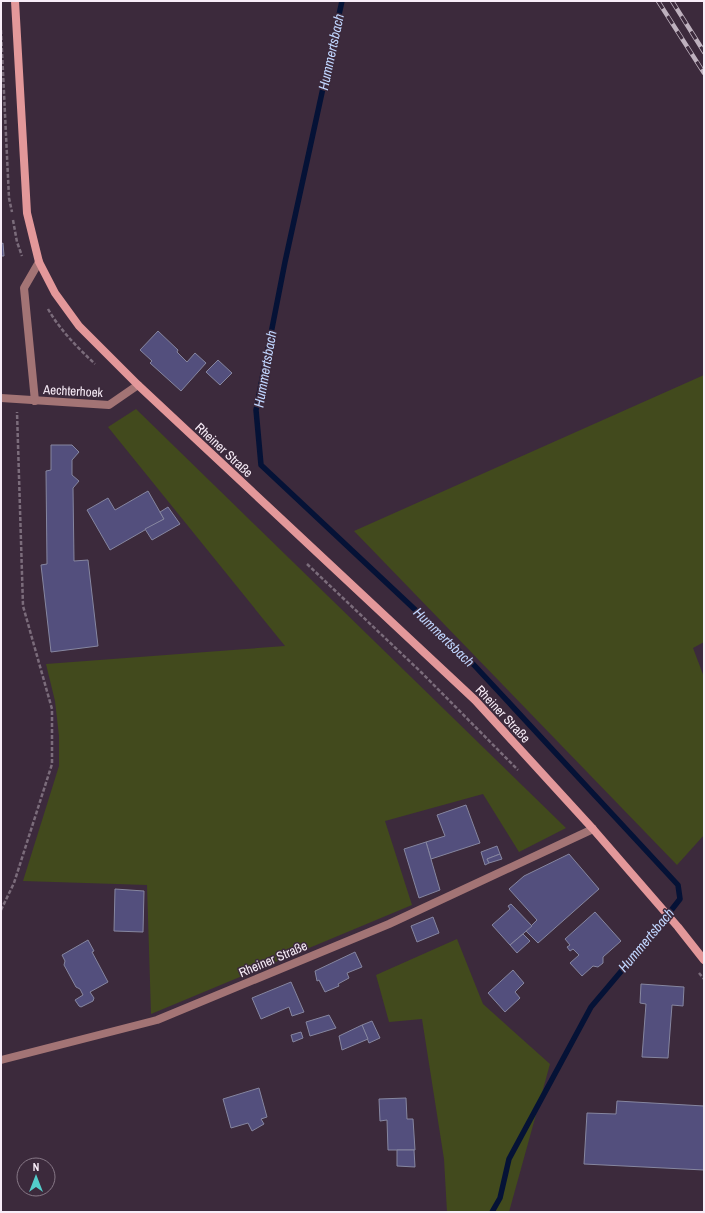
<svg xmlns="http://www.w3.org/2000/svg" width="705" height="1213" viewBox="0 0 705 1213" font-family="'Archivo Narrow',sans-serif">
	<rect width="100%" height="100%" fill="#3c2a3c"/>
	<g fill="#424a1d">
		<polygon points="704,375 704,642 693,648 704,677 704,835 677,865 354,531"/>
		<polygon points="136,409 566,828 519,852 483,794 385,821 412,905 151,1014 147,885 23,881 59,766 59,736 55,701 46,664 285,646 108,427"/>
		<polygon points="457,939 483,1004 550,1064 509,1212 447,1212 444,1159 422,1019 389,1022 376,975"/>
	</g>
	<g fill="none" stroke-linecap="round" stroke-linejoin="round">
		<polyline stroke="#051236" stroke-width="5.5" points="342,1 285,262 256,410 261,465 474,665 678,885 680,899 651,936 591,1007 509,1159 500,1198 492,1212"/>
	</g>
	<g fill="#534f7d" stroke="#8686a0">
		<polygon points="3,243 4,256 1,256 1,244"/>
		<polygon points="158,331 178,350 177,352 187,362 195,353 206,363 181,391 150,363 152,361 140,350"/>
		<polygon points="218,360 232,373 220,385 206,372"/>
		<polygon points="51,445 72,445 79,452 72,460 72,475 79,481 73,488 74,561 88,560 98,646 51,652 41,565 47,564 46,471 51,470"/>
		<polygon points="148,491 164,519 110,550 87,510 108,498 115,510"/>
		<polygon points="168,507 180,524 152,540 145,529 164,519 160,512"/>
		<polygon points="466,805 480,843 431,859 426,842 445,836 437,815"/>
		<polygon points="426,842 440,890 419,898 404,849"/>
		<polygon points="497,846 500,854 487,859 489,863 485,865 481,852"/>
		<polygon points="500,854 502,859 489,863 487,859"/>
		<polygon points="569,854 599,889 538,943 526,931 537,920 509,889 524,876"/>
		<polygon points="115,889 144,891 143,932 114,931"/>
		<polygon points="511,904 532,926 510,945 492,925 510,909 508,906"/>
		<polygon points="595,912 621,941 603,957 603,963 598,967 593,966 582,976 570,963 579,955 573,949 570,951 567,947 570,945 565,939"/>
		<polygon points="433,917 439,933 417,942 411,926"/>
		<polygon points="523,934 530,941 517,953 510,945"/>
		<polygon points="88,940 94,951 92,952 108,982 90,992 94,998 93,1001 81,1007 79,1006 75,1000 83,995 80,989 76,987 64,965 65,961 62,955"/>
		<polygon points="355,952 362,967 347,973 349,978 338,984 339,986 325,992 319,980 317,981 315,971"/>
		<polygon points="513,970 524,983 515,992 520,998 505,1012 488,993"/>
		<polygon points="291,982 304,1012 292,1016 289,1007 261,1019 252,998"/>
		<polygon points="641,984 684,987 683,1006 672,1005 668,1058 642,1057 646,1004 640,1003"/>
		<polygon points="329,1015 336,1028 310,1036 306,1022"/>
		<polygon points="372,1021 380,1038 369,1043 362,1025"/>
		<polygon points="362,1025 368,1039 342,1050 339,1036"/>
		<polygon points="301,1032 303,1038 293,1042 291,1035"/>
		<polygon points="259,1088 267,1117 261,1119 264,1124 252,1131 248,1123 231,1128 223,1099"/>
		<polygon points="406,1098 407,1119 413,1119 415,1150 388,1150 387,1120 380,1121 379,1099"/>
		<polygon points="617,1101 704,1106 704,1170 584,1164 587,1113 616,1114"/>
		<polygon points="397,1150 414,1150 415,1167 397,1166"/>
	</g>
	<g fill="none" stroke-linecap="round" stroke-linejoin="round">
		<g stroke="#7b6c7b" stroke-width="2.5" stroke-dasharray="4 2" stroke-linecap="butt">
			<polyline points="1,30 9,198 12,212"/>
			<polyline points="13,220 17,242 22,256"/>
			<path d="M 48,309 C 60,330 77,347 95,364"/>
			<polyline points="307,564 422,673 518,770"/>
			<polyline points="1,910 14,883 52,764 52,709 23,606 17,412"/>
			<polyline points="699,973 704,979"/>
		</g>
		<g stroke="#a37475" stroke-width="8">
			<polyline points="1,398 109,405 138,385"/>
			<polyline points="35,401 24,288 39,262"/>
			<polyline points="1,1060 157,1020 389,924 593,829"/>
		</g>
		<polyline stroke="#e3989a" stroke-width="8" points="15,1 27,213 39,262 55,293 79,326 138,385 475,700 593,829 678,927 704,960"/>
		<g stroke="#beb1be" stroke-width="4.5">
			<g id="rail">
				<polyline points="658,1 704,73"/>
				<polyline points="672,1 704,52"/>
			</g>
		</g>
		<use href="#rail" stroke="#3c2a3c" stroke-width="3" stroke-dasharray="9" stroke-linecap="butt"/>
	</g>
	<g text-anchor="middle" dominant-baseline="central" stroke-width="3" stroke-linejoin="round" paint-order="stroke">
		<g font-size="13" fill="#f8edf8" stroke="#3c2a3c">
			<text transform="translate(73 391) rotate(3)">Aechterhoek</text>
			<text transform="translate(224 450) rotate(43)">Rheiner Straße</text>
			<text transform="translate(503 714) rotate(47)">Rheiner Straße</text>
			<text transform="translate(273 959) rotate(-23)">Rheiner Straße</text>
		</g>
		<g font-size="14" font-style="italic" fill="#c0d5fe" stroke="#3c2a3c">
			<text transform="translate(331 52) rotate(-78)">Hummertsbach</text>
			<text transform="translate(265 369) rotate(-80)">Hummertsbach</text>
			<text transform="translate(444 637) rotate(44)">Hummertsbach</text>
			<text transform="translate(646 940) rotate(-50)">Hummertsbach</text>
		</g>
	</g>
	<rect width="705" height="1213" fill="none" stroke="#f8edf8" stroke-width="4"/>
	<g transform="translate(36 1177)"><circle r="19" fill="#3c2a3c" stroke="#877887"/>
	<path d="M0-3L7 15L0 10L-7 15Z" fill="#53cdcb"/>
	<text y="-6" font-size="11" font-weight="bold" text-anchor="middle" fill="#f8edf8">N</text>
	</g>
</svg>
